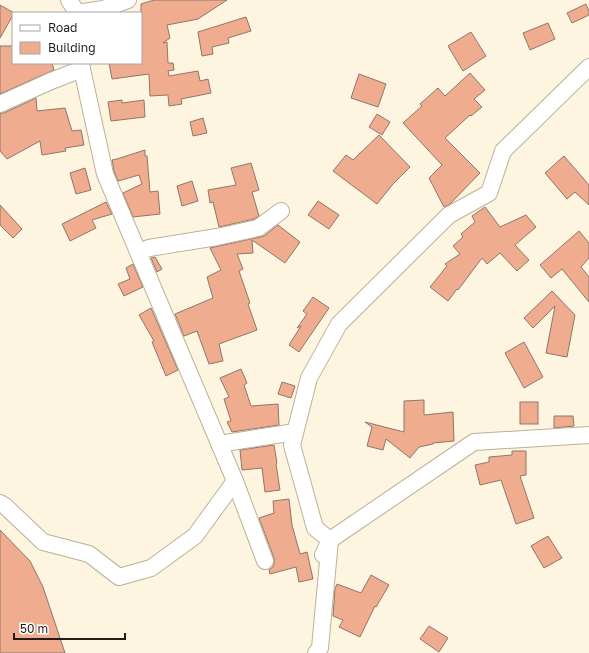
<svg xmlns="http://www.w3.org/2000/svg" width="589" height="653" viewBox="0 0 589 653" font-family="'Golos Text',sans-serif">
	<rect width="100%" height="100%" fill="#fef5e1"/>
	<g fill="#efac8e" stroke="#8f766b">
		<polygon points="154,0 227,0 198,19 167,25 170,38 163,43 167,42 168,63 173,63 174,70 168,71 169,76 198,71 200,81 208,79 211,93 181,99 182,104 169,106 168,95 150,96 149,74 112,79 109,63 141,63 141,4"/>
		<polygon points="586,4 589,11 589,15 572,23 567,13"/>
		<polygon points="0,5 14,13 13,13 13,15 0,38"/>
		<polygon points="246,17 251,31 228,38 229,43 212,47 213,54 202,56 198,32"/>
		<polygon points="548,23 555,39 530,50 523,33"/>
		<polygon points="471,32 486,56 463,71 448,46"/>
		<polygon points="0,46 13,46 13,63 52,63 54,70 0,94"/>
		<polygon points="470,73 485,90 474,99 482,107 471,116 470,115 445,138 480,173 450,204 444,207 429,178 442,165 403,123 422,106 420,104 438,88 445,96"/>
		<polygon points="359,74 386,84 378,107 351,98"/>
		<polygon points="36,98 37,111 65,108 72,131 81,130 84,145 65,148 66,151 42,155 40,141 7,159 0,151 0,113 4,113"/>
		<polygon points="122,100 122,103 144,100 145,117 111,121 108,102"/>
		<polygon points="377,114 390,122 382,135 369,127"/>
		<polygon points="203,118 207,133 193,136 190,122"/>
		<polygon points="379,135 410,167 393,184 377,204 333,171 346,155 353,160"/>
		<polygon points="145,150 145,156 147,156 150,192 158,191 160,214 133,217 123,193 142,184 139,175 118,181 114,171 112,160 117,159"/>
		<polygon points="564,156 589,185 589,205 575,192 567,199 545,173"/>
		<polygon points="251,163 259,190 252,192 259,216 254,219 219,227 213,202 210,203 208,190 236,185 231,168"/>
		<polygon points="85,168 91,190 76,194 70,173"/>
		<polygon points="192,181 198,201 182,206 177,186"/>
		<polygon points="318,201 339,215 329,229 308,215"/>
		<polygon points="106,202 112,214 92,220 96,228 70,241 62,224"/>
		<polygon points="0,205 22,229 13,238 0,225"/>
		<polygon points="485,207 500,227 526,215 536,227 515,245 529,260 517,271 500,253 487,264 482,258 458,290 457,289 448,301 430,287 447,266 445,264 460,254 453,246 463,237 461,234 475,222 472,216"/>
		<polygon points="278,225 300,242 285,263 252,240 253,253 237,254 243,269 239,271 250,303 248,304 257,330 219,344 223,361 209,364 197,331 184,336 175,314 213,298 207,277 221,270 210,248 260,237 264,236"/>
		<polygon points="579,231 589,243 589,258 581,267 589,277 589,302 562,269 551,278 540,265"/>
		<polygon points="155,257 162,269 157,272 151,258"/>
		<polygon points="133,264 143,287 124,296 118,284 130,279 126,268"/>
		<polygon points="552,291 575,315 567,357 546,353 555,306 533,328 524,318"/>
		<polygon points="313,297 329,308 299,352 289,345 301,326 297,328 307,314 303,311"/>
		<polygon points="151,308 178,370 166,376 152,342 154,341 139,315"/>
		<polygon points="524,342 543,377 524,388 505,353"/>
		<polygon points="241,369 247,383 244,385 251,406 278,404 279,425 232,432 227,422 231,421 224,399 229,397 220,378"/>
		<polygon points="282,382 295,386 291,398 278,394"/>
		<polygon points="424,400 424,415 453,412 454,441 433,443 433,444 419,447 410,458 386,439 383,450 367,446 372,427 365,422 404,432 404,401"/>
		<rect x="520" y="402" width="18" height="22"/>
		<polygon points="554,416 573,416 574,426 554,428"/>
		<polygon points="274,445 277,463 276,464 280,490 265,492 262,468 242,470 240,450"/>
		<polygon points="512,451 526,451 526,475 520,476 534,518 516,524 501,480 480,485 475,465 489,462 489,457 512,455"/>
		<polygon points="289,499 292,525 300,554 307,552 313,579 299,582 296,567 270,574 269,570 273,567 274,563 274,558 259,518 274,513 273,501"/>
		<polygon points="0,530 30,561 43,587 65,653 0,653"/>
		<polygon points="548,536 562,558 544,568 531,546"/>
		<polygon points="371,575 389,585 376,607 375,606 360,637 339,627 343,620 333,616 335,589 337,584 361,593"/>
		<polygon points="429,626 448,638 439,652 420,639"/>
	</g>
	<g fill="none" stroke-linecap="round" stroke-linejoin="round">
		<g stroke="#bcb198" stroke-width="18">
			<g id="street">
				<polyline points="69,0 77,13"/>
				<polyline points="77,13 103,9 128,0"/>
				<polyline points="589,67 503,151 489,193 449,215 339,324 309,378 292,445 315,528 330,540 474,442 589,435"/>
				<polyline points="0,104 51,81 82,69"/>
				<polyline points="138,252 149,248 217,237 258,228 281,211"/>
				<polyline points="219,444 295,432"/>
				<polyline points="235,481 265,561"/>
				<polyline points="0,503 5,506 43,542 89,554 119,577 151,568 195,536 235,481 105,174 82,69 81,63"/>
				<polyline points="316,653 320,648 330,540 323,555"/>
			</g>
		</g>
		<use href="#street" stroke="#fff" stroke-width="16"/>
	</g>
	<rect x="12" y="12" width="130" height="52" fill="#ffffff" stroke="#a6a5a1"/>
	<rect x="20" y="25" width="20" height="6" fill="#ffffff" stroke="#a6a5a1"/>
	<text x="48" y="32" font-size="12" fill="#211d14">Road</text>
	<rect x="20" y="42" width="20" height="12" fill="#efac8e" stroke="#a6a5a1"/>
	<text x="48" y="52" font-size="12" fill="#211d14">Building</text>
	<path d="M14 633v6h111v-6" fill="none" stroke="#211d14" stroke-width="2"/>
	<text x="20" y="633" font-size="12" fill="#211d14" stroke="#ffffff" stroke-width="3" paint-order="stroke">50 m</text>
</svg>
